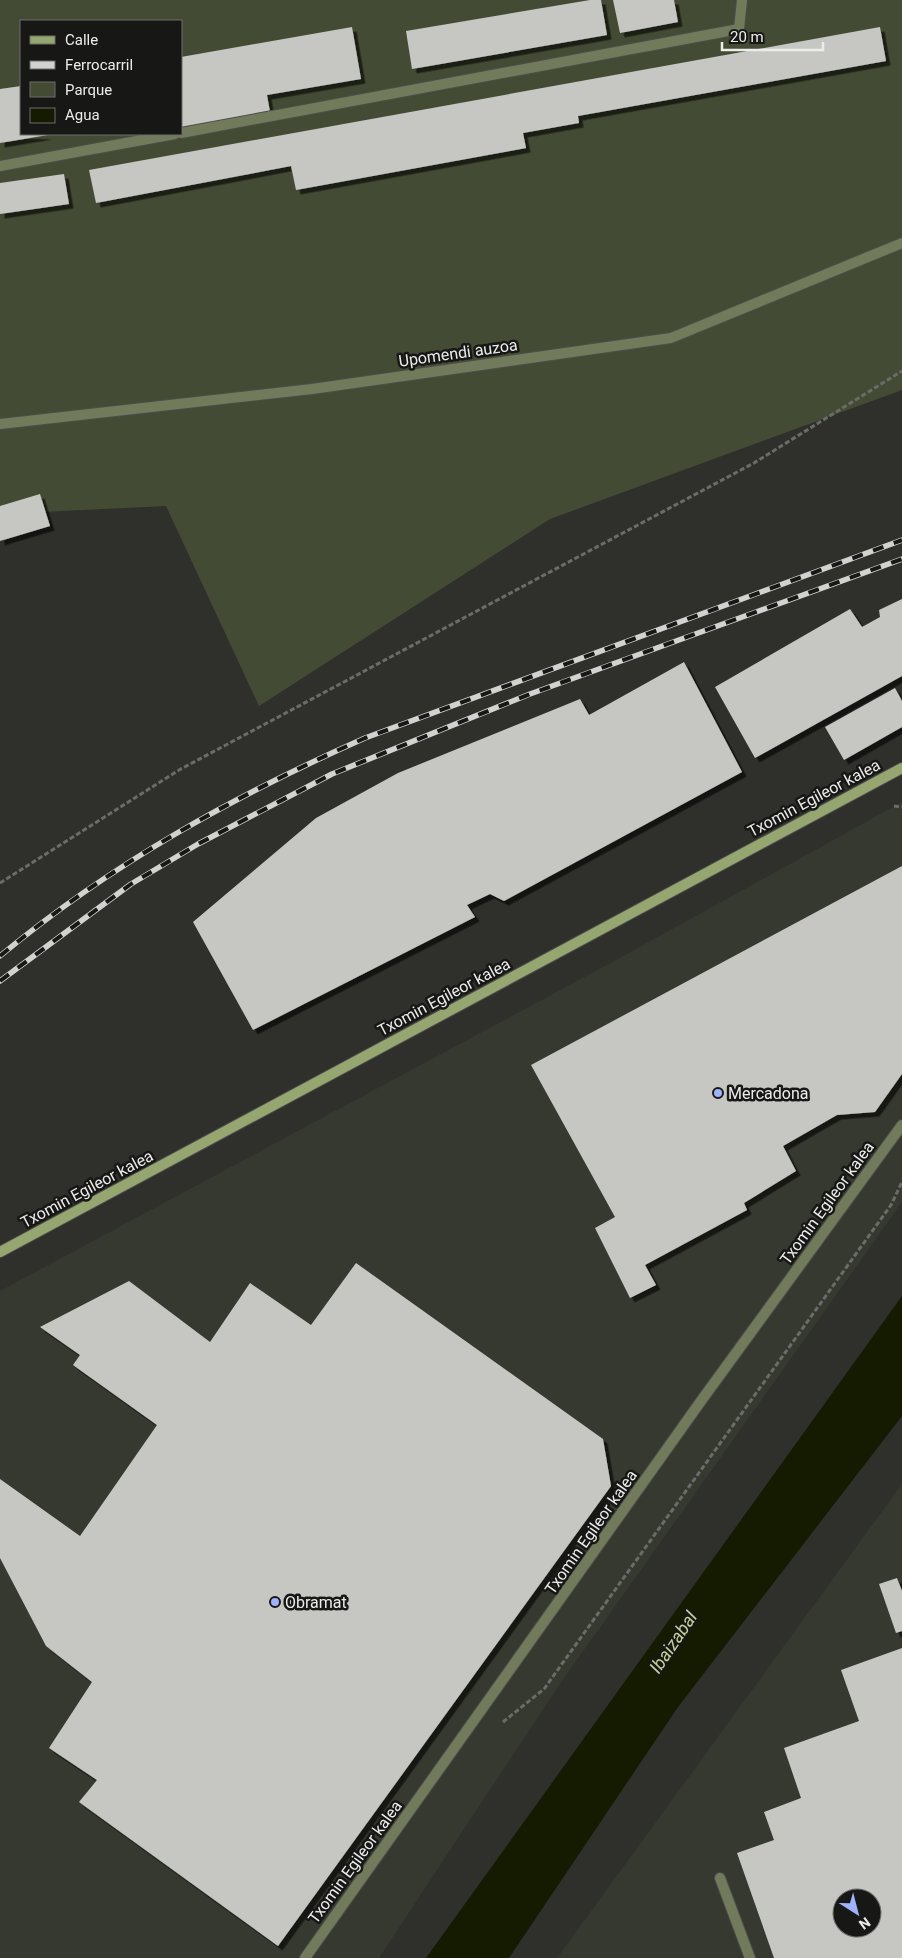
<svg xmlns="http://www.w3.org/2000/svg" width="902" height="1958" viewBox="0 0 902 1958" font-family="Roboto,sans-serif">
	<defs>
		<filter id="shadow"><feDropShadow dx="4.5" dy="4.5" stdDeviation="0" flood-color="#0009"/></filter>
	</defs>
	<rect width="100%" height="100%" fill="#2f302c"/>
	<g fill="#363930" fill-rule="evenodd">
		<polygon points="902,802 902,1202 557,1688 379,1958 0,1958 0,1291 618,959"/>
		<path d="M 902,1484 L 902,1958 L 557,1958 ZM 842,1898 L 872,1898 L 872,1928 L 842,1928 Z"/>
	</g>
	<path fill="#444b34" fill-rule="evenodd" d="M 0,0 L 902,0 L 902,390 L 550,519 L 259,706 L 166,506 L 0,514 ZM 21,21 L 181,21 L 181,134 L 21,134 Z"/>
	<polygon fill="#141b00" points="902,1296 902,1416 678,1707 509,1958 426,1958"/>
	<g fill="#c6c7c3" fill-rule="evenodd" filter="url(#shadow)">
		<polygon points="590,0 601,0 607,35 412,69 406,31"/>
		<polygon points="613,0 674,0 678,22 620,33"/>
		<polygon points="352,27 361,79 267,95 270,112 181,128 181,57"/>
		<polygon points="880,27 886,61 578,116 579,123 523,133 526,148 296,190 291,166 96,203 89,170"/>
		<polygon points="21,86 21,134 48,135 0,143 0,89"/>
		<polygon points="64,174 69,204 0,214 0,183"/>
		<polygon points="40,494 50,526 0,541 0,506"/>
		<polygon points="902,599 902,676 755,758 715,687 850,609 862,627 880,617 879,610"/>
		<polygon points="684,662 742,772 504,901 490,894 467,905 475,917 253,1030 193,922 316,818 398,773 580,699 589,715"/>
		<polygon points="895,688 902,701 902,727 844,760 825,727"/>
		<polygon points="902,866 902,1074 875,1112 837,1115 783,1146 796,1171 744,1203 747,1210 645,1265 656,1285 630,1298 595,1228 615,1217 531,1065"/>
		<polygon points="356,1263 603,1439 611,1486 278,1946 79,1802 97,1780 49,1748 92,1682 46,1646 0,1558 0,1479 80,1536 157,1425 73,1365 80,1355 40,1327 129,1281 210,1342 250,1283 311,1325"/>
		<polygon points="897,1578 902,1591 902,1631 896,1633 879,1584"/>
		<path d="M 902,1648 L 902,1958 L 774,1958 L 737,1853 L 774,1840 L 764,1812 L 801,1798 L 784,1748 L 859,1721 L 841,1670 ZM 842,1898 L 872,1898 L 872,1928 L 842,1928 Z"/>
	</g>
	<g fill="none" stroke-linecap="round" stroke-linejoin="round">
		<g stroke="#4d4e4b" stroke-width="12">
			<g id="lane">
				<polyline points="181,133 739,29 742,0"/>
				<polyline points="0,166 175,134"/>
				<polyline points="0,424 312,389 671,338 902,243"/>
			</g>
		</g>
		<g stroke="#4d4e4b" stroke-width="12">
			<g id="street">
				<polyline points="720,1878 750,1958"/>
				<polyline points="305,1958 701,1401 902,1125"/>
			</g>
		</g>
		<g stroke="#4d4e4b" stroke-width="12">
			<polyline id="secondary" points="0,1252 902,768"/>
		</g>
		<g stroke="#6b6c69" stroke-width="3" stroke-dasharray="5 2.5" stroke-linecap="butt">
			<polyline points="894,806 902,807"/>
			<polyline points="0,883 179,770 754,463 902,371"/>
			<polyline points="503,1722 544,1689 891,1205 902,1182"/>
		</g>
		<use href="#lane" stroke="#717b5b" stroke-width="10"/>
		<use href="#street" stroke="#717b5b" stroke-width="10"/>
		<use href="#secondary" stroke="#96a671" stroke-width="10"/>
		<g stroke="#d2d3d1" stroke-width="5.5">
			<g id="rail">
				<path d="M 0,956 C 111,864 234,796 365,738 L 902,540"/>
				<polyline points="0,981 131,884 198,844 332,774 530,694 902,559"/>
			</g>
		</g>
		<use href="#rail" stroke="#171716" stroke-width="4" stroke-dasharray="11" stroke-linecap="butt"/>
	</g>
	<g fill="#9fb3fd" stroke="#171716" stroke-width="2">
		<circle cx="718" cy="1093" r="5"/>
		<circle cx="275" cy="1602" r="5"/>
	</g>
	<g text-anchor="middle" dominant-baseline="central" stroke-width="5" stroke-linejoin="round" paint-order="stroke">
		<g font-size="16" fill="#ecedeb" stroke="#171716">
			<text transform="translate(458 353) rotate(-8)">Upomendi auzoa</text>
			<text transform="translate(814 798) rotate(-28)">Txomin Egileor kalea</text>
			<text transform="translate(444 997) rotate(-28)">Txomin Egileor kalea</text>
			<text transform="translate(87 1189) rotate(-28)">Txomin Egileor kalea</text>
			<text transform="translate(827 1203) rotate(-54)">Txomin Egileor kalea</text>
			<text transform="translate(591 1532) rotate(-55)">Txomin Egileor kalea</text>
			<text transform="translate(355 1862) rotate(-54)">Txomin Egileor kalea</text>
		</g>
		<g font-size="16" fill="#ecedeb" stroke="#171716" text-anchor="start">
			<text x="728" y="1093">Mercadona</text>
			<text x="285" y="1602">Obramat</text>
		</g>
		<g font-size="18" font-style="italic" fill="#c1d398" stroke="#171716">
			<text transform="translate(673 1642) rotate(-56)">Ibaizabal</text>
		</g>
	</g>
	<rect x="20" y="20" width="162" height="115" fill="#171716" stroke="#6c6d6b"/>
	<rect x="30" y="36" width="25" height="8" fill="#96a671" stroke="#6c6d6b"/>
	<text x="65" y="45" font-size="15" fill="#ecedeb">Calle</text>
	<rect x="30" y="61" width="25" height="8" fill="#d2d3d1" stroke="#6c6d6b"/>
	<text x="65" y="70" font-size="15" fill="#ecedeb">Ferrocarril</text>
	<rect x="30" y="82" width="25" height="15" fill="#444b34" stroke="#6c6d6b"/>
	<text x="65" y="95" font-size="15" fill="#ecedeb">Parque</text>
	<rect x="30" y="108" width="25" height="15" fill="#141b00" stroke="#6c6d6b"/>
	<text x="65" y="120" font-size="15" fill="#ecedeb">Agua</text>
	<g transform="translate(857 1913) rotate(144)"><circle r="24" fill="#171716" stroke="#6c6d6b"/>
	<path d="M0-4L9 19L0 12L-9 19Z" fill="#9fb3fd"/>
	<text y="-8" font-size="14" font-weight="bold" text-anchor="middle" fill="#ecedeb">N</text>
	</g>
	<path d="M722 42v8h101v-8" fill="none" stroke="#ecedeb" stroke-width="2.5"/>
	<text x="730" y="42" font-size="15" fill="#ecedeb" stroke="#171716" stroke-width="4" paint-order="stroke">20 m</text>
</svg>
